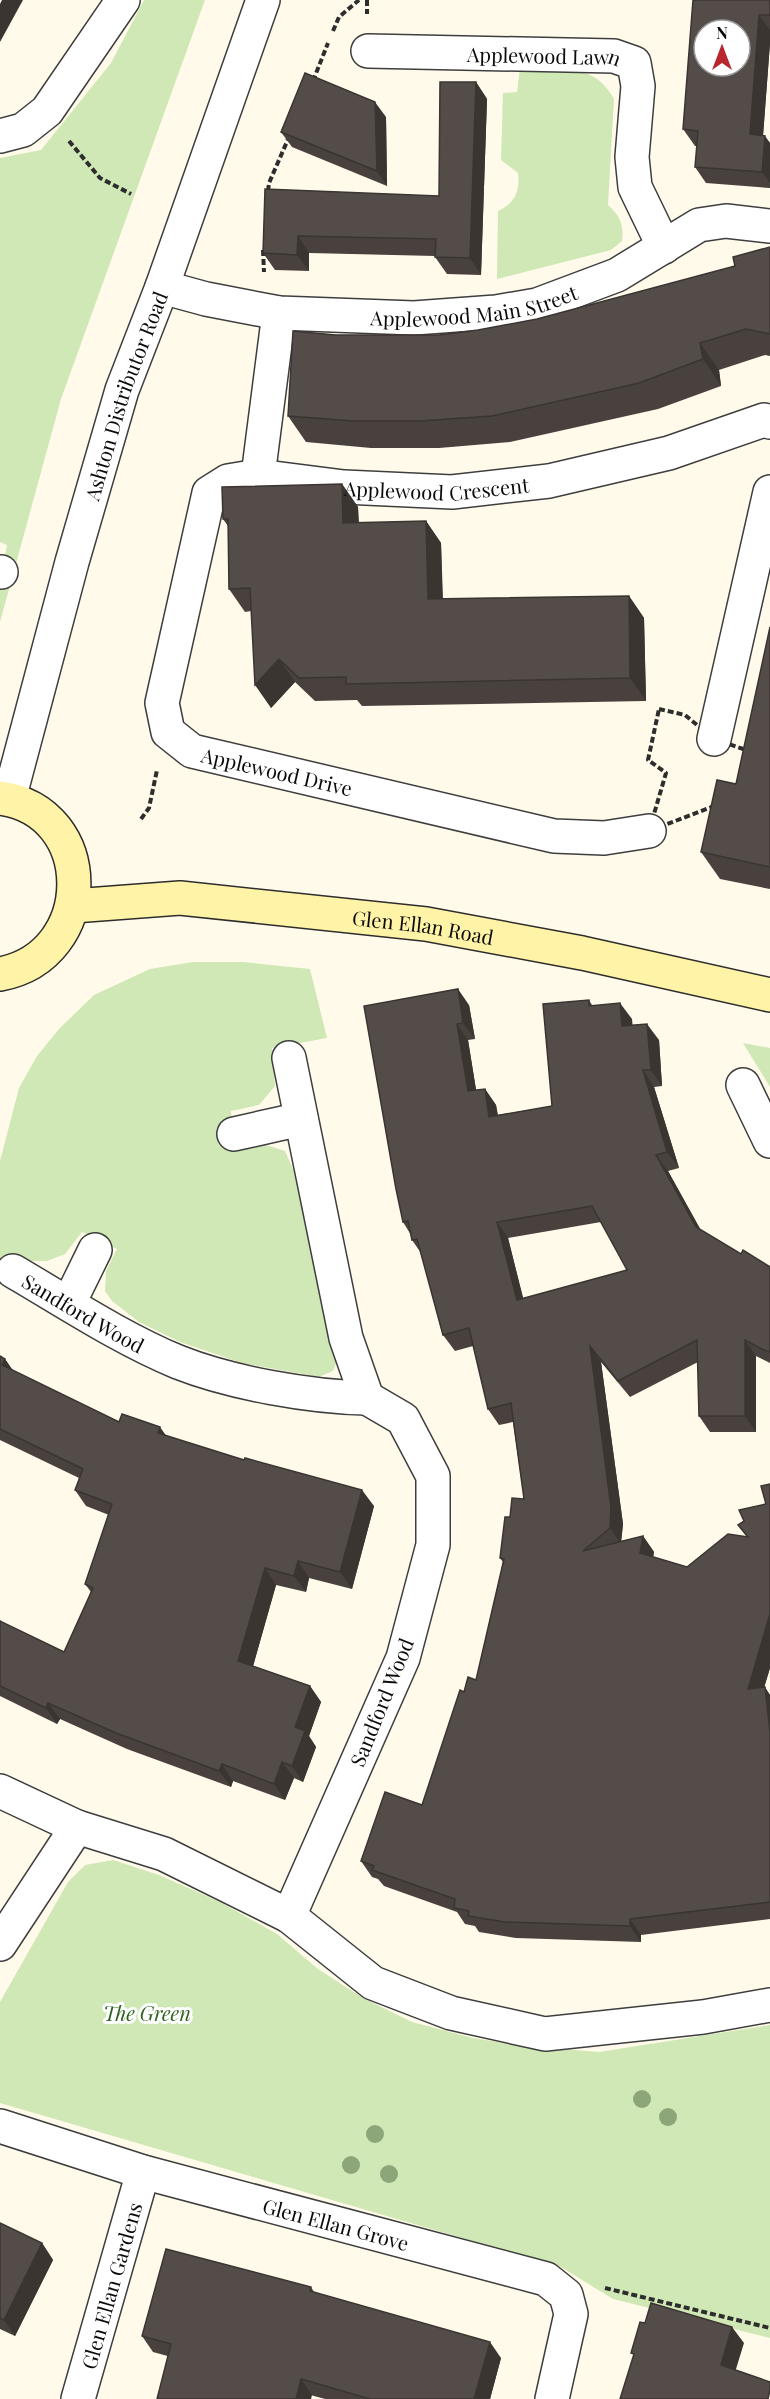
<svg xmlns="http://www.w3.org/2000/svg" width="770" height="2399" viewBox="0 0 770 2399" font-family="'Playfair Display',serif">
	<rect width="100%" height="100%" fill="#fffaea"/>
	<g fill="#d0e8b5">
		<polygon points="144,0 205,0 61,399 0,622 0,582 7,545 0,542 0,158 41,150 111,63"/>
		<path d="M 520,68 C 557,69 594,61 614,99 L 608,205 C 620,216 624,224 622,241 L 611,250 L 497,279 L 498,211 C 515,203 520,192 518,173 L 501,160 L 503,93 L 517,92 Z"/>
		<polygon points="193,962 243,962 310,969 327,1038 272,1048 275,1086 259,1105 231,1111 234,1145 260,1143 285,1151 299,1183 338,1358 333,1371 319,1377 242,1363 180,1342 139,1322 112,1301 105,1291 106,1271 117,1249 82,1232 65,1254 47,1261 0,1261 0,1161 19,1088 37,1056 59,1029 94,995 150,969"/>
		<polygon points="743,1043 770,1048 770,1087"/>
		<polygon points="113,1860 159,1875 220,1902 277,1934 318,1969 363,1998 412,2022 473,2038 523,2046 599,2052 770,2025 770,2338 613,2299 561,2267 0,2103 0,2002 68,1882 85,1865"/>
	</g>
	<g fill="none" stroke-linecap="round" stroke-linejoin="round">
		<g stroke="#3e3e3e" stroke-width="36">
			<g id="street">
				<path id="s1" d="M 368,51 L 614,56 L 634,63 L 638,86 L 632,157 L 635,187 L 664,247"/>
				<polyline points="0,136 23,130 47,111 123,0"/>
				<path id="s2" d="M 162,287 L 206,299 L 279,313 L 414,318 L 496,312 L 537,305 L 617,275 L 699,225 L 726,221 L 770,226"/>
				<polyline points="258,476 279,313"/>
				<polyline points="0,572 1,572"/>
				<polyline points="714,739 770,492"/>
				<path id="s3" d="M 9,799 L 72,562 L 122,390 L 162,287 L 263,0"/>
				<path id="s4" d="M 649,831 L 604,838 L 554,836 L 192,751 L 168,732 L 162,703 L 209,493 L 228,481 L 258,476 L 344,487 L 452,492 L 549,481 L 669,453 L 764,420 L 770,422"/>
				<polyline points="289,1058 346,1338 367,1398 403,1419 433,1476 433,1545 403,1658 289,1916"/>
				<polyline points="743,1085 770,1141"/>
				<polyline points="234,1134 301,1119"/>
				<path id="s5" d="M 13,1271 C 66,1302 122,1339 178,1362 C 231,1383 310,1397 367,1398"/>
				<polyline points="69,1303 95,1250"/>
				<polyline points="0,1791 77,1827"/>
				<polyline points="0,1944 77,1827 164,1854 289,1916 373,1983 451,2013 545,2034 703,2017 770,2005"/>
				<path id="s6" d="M 0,2126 L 143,2172 L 546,2279 L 566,2295 L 571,2314 L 552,2399"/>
				<path id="s7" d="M 78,2399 L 143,2172"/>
			</g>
		</g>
		<g stroke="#2d2d2d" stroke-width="36">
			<g id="secondary">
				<path d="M 0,798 C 99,811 98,956 0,974"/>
				<path id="s8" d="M 73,906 L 180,898 L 426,924 L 582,953 L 770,995"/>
			</g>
		</g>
		<g stroke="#2d2d2d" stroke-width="4" stroke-dasharray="6 3" stroke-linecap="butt">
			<polyline points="367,0 367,14"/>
			<polyline points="333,31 339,17 359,0"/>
			<polyline points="313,81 328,43"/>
			<polyline points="69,141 100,178 131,194"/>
			<polyline points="268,191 269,183 289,137"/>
			<polyline points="263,250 264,272"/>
			<polygon points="659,709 685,715 714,739 752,752 740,800 730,800 649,831 666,773 648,760"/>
			<polyline points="141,819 149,808 157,770"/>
			<polyline points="605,2288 770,2328"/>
		</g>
		<use href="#street" stroke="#fff" stroke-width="33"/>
		<use href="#secondary" stroke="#fef3a6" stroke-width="33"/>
	</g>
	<g fill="#8ca679">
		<circle cx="642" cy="2099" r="9"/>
		<circle cx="668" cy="2117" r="9"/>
		<circle cx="375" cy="2134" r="9"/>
		<circle cx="351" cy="2165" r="9"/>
		<circle cx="389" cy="2174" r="9"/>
	</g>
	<g fill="#48413e" fill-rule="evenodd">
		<polygon points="770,0 770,43 763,135 770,143 770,188 706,183 695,167 697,146 695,146 683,129"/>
		<polygon points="476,82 487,99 481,275 447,274 435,257 435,256 309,253 309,271 275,270 263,253 265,189 439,196"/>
		<polygon points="386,117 387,186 292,147 281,132"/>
		<polygon points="770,247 770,356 765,355 719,370 721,386 658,409 510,442 439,448 371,448 306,442 288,416 336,335 439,335 478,330 537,319 735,266"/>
		<polygon points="342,484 358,507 359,523 426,521 441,543 443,599 629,596 644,618 646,701 362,706 357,700 315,701 295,682 271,708 251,611 245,612 229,589 228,526 223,519"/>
		<polygon points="770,627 770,889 720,879 701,852 736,784"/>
		<path d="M 589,1000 L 592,1005 L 632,1019 L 632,1025 L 659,1040 L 662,1086 L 654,1087 L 679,1168 L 668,1171 L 700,1229 L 741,1254 L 770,1267 L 770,1363 L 756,1356 L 756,1432 L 710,1432 L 699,1416 L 698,1362 L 630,1397 L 601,1362 L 623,1524 L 621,1541 L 643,1536 L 654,1552 L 653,1557 L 687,1567 L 747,1537 L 738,1525 L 766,1504 L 770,1484 L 770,1668 L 764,1687 L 770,1695 L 770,1919 L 641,1935 L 641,1942 L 516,1938 L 479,1932 L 475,1926 L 465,1924 L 457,1912 L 384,1886 L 378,1879 L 372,1877 L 361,1861 L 422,1805 L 464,1692 L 476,1680 L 503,1562 L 500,1558 L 510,1517 L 524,1499 L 513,1422 L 499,1425 L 488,1409 L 473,1346 L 455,1351 L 443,1335 L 421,1253 L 412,1240 L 411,1235 L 403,1222 L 364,1006 L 469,1005 L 475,1039 L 468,1040 L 476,1090 L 485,1089 L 496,1105 L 498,1115 L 552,1106 ZM 601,1222 L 627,1270 L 523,1299 L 508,1238 Z"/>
		<polygon points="0,1356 5,1359 13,1371 119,1422 166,1436 374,1506 352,1589 309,1578 306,1592 276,1585 253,1666 310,1686 321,1702 309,1736 316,1747 303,1782 294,1778 285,1800 233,1781 231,1787 127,1749 60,1719 57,1724 0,1696 0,1620 2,1622 64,1652 91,1592 85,1584 109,1515 86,1506 75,1490 79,1478 0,1440"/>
		<polygon points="0,2223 42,2243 53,2260 15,2336 0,2329"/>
		<polygon points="311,2287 314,2292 501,2358 490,2399 325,2399 153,2352 142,2336"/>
	</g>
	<g fill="#3b3532">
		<polygon points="2,0 23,0 0,42 0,4"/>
		<polygon points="759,15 770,30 770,43 762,150 750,134"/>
		<polygon points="476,82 487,99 481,275 470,258"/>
		<polygon points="375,102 386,117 387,186 377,171"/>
		<polygon points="765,136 770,143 770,183 762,172"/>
		<polygon points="298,236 309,253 309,271 297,255"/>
		<polygon points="700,343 719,370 721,386 703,359"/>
		<polygon points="342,484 358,507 359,545 343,523"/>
		<polygon points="426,521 441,543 443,622 428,599"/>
		<polygon points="629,596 644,618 646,701 630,678"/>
		<polygon points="279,659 295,682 271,708 255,685"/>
		<polygon points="458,989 469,1005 475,1039 463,1023"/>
		<polygon points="620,1003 632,1019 634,1042 622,1026"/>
		<polygon points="457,1024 468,1040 479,1108 468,1091"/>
		<polygon points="647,1024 659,1040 662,1086 651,1070"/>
		<polygon points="643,1070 654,1087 679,1168 667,1152"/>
		<polygon points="485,1089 496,1105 500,1133 489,1117"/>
		<polygon points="656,1155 668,1171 708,1243 696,1227"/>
		<polygon points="497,1222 508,1238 528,1317 517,1300"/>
		<polygon points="745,1340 756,1356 756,1432 745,1416"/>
		<polygon points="590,1346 601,1362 623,1524 621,1544 610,1528"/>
		<polygon points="5,1359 16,1375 2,1365"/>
		<polygon points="160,1427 172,1444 158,1433"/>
		<polygon points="362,1490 374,1506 352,1589 340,1572"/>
		<polygon points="643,1536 654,1552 651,1569 640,1553"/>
		<polygon points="298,1561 309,1578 306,1592 294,1576"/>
		<polygon points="265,1568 276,1585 250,1677 238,1661"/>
		<polygon points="770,1614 770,1668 759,1705 748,1689"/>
		<polygon points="310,1686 321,1702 309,1736 316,1747 303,1782 292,1766 295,1727"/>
		<polygon points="765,1687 770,1695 770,1732"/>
		<polygon points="48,1703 60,1719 57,1724 46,1708"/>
		<polygon points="282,1762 294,1778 285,1800 274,1784"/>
		<polygon points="222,1764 233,1781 231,1787 219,1771"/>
		<polygon points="630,1919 641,1935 641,1942 630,1926"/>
		<polygon points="42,2243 53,2260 15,2336 4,2320"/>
		<polygon points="732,2327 744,2343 732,2382 721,2365"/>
		<polygon points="490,2342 501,2358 490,2399 474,2399"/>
		<polygon points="301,2379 312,2395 311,2399 296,2399"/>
	</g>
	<g fill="#544c48" stroke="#3b3532" stroke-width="1.5" fill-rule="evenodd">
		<path d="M 693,0 L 770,0 L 770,15 L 759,15 L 750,134 L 765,136 L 762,172 L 695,167 L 698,131 L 683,129 ZM 704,30 L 740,30 L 740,66 L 704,66 Z"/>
		<polygon points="305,73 375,102 377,171 281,132"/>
		<polygon points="440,82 476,82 470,258 435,257 436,239 298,236 297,255 263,253 265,189 439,196"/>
		<polygon points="770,247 770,334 746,329 700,343 703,359 639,383 492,416 420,421 353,421 288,416 293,331 336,335 439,335 478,330 537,319 735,266 733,257"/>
		<polygon points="342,484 343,523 426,521 428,599 629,596 630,678 346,684 346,677 299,678 279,659 255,685 250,588 229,589 228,519 223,519 222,487"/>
		<polygon points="770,627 770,867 701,852 717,780 736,784"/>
		<path d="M 458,989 L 463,1023 L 457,1024 L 468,1091 L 485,1089 L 489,1117 L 552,1106 L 543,1004 L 589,1000 L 589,1006 L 620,1003 L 622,1026 L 647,1024 L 651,1070 L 643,1070 L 667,1152 L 656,1155 L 696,1227 L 741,1254 L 743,1250 L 770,1267 L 770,1352 L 764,1350 L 745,1340 L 745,1416 L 699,1416 L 697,1340 L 618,1381 L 590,1346 L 611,1508 L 610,1528 L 583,1551 L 643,1536 L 640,1553 L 687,1567 L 728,1534 L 748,1537 L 738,1525 L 744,1521 L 739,1510 L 766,1504 L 761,1486 L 770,1484 L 770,1614 L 748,1689 L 765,1687 L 770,1732 L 770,1902 L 630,1919 L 630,1926 L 505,1922 L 468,1916 L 469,1911 L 454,1908 L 455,1899 L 372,1870 L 374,1866 L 361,1861 L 385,1792 L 422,1805 L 460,1690 L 464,1692 L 468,1677 L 476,1680 L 504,1559 L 500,1558 L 505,1517 L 510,1517 L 512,1498 L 524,1499 L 511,1403 L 488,1409 L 469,1328 L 443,1335 L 417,1239 L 412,1240 L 408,1221 L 403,1222 L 396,1189 L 364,1006 ZM 592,1206 L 627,1270 L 517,1300 L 497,1222 Z"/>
		<polygon points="0,1356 5,1359 2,1365 119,1422 122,1414 160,1427 158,1433 244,1460 245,1458 362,1490 340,1572 298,1561 294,1576 265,1568 238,1661 310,1686 295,1727 305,1731 292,1766 282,1762 274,1784 222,1764 219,1771 116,1733 48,1703 46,1708 0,1686 0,1621 64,1652 93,1588 85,1584 112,1504 75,1490 83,1469 0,1429"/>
		<polygon points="0,2223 42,2243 4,2320 0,2318"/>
		<polygon points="166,2249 311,2287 310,2291 490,2342 474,2399 370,2399 301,2379 296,2399 157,2399 171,2344 142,2336"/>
		<polygon points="651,2303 732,2327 721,2365 770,2382 770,2390 768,2399 620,2399 634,2354 631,2353 640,2322 645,2323"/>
	</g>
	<g text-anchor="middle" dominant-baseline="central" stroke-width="6" stroke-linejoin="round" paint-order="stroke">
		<g font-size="20" fill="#0b0b0b" stroke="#fff">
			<text stroke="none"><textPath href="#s1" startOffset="176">Applewood Lawn</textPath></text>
			<text stroke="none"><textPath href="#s2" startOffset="316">Applewood Main Street</textPath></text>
			<text stroke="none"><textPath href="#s3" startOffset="420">Ashton Distributor Road</textPath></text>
			<text stroke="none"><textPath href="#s4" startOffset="975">Applewood Crescent</textPath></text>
			<text transform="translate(277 771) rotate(13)">Applewood Drive</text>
			<text stroke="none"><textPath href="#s8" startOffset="352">Glen Ellan Road</textPath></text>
			<text stroke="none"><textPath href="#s5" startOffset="82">Sandford Wood</textPath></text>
			<text transform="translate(381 1702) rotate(-68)">Sandford Wood</text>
			<text stroke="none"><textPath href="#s6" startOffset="350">Glen Ellan Grove</textPath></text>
			<text stroke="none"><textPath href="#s7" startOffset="118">Glen Ellan Gardens</textPath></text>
		</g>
		<g font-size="20" font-style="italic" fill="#2d611d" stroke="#fff">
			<text x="147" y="2012">The Green</text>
		</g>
	</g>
	<g transform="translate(722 48)"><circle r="28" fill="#ffffff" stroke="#9d9d9d" stroke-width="1.5"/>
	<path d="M0-4.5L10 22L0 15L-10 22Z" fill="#b82630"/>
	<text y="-9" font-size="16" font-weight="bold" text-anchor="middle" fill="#0b0b0b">N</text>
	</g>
</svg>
